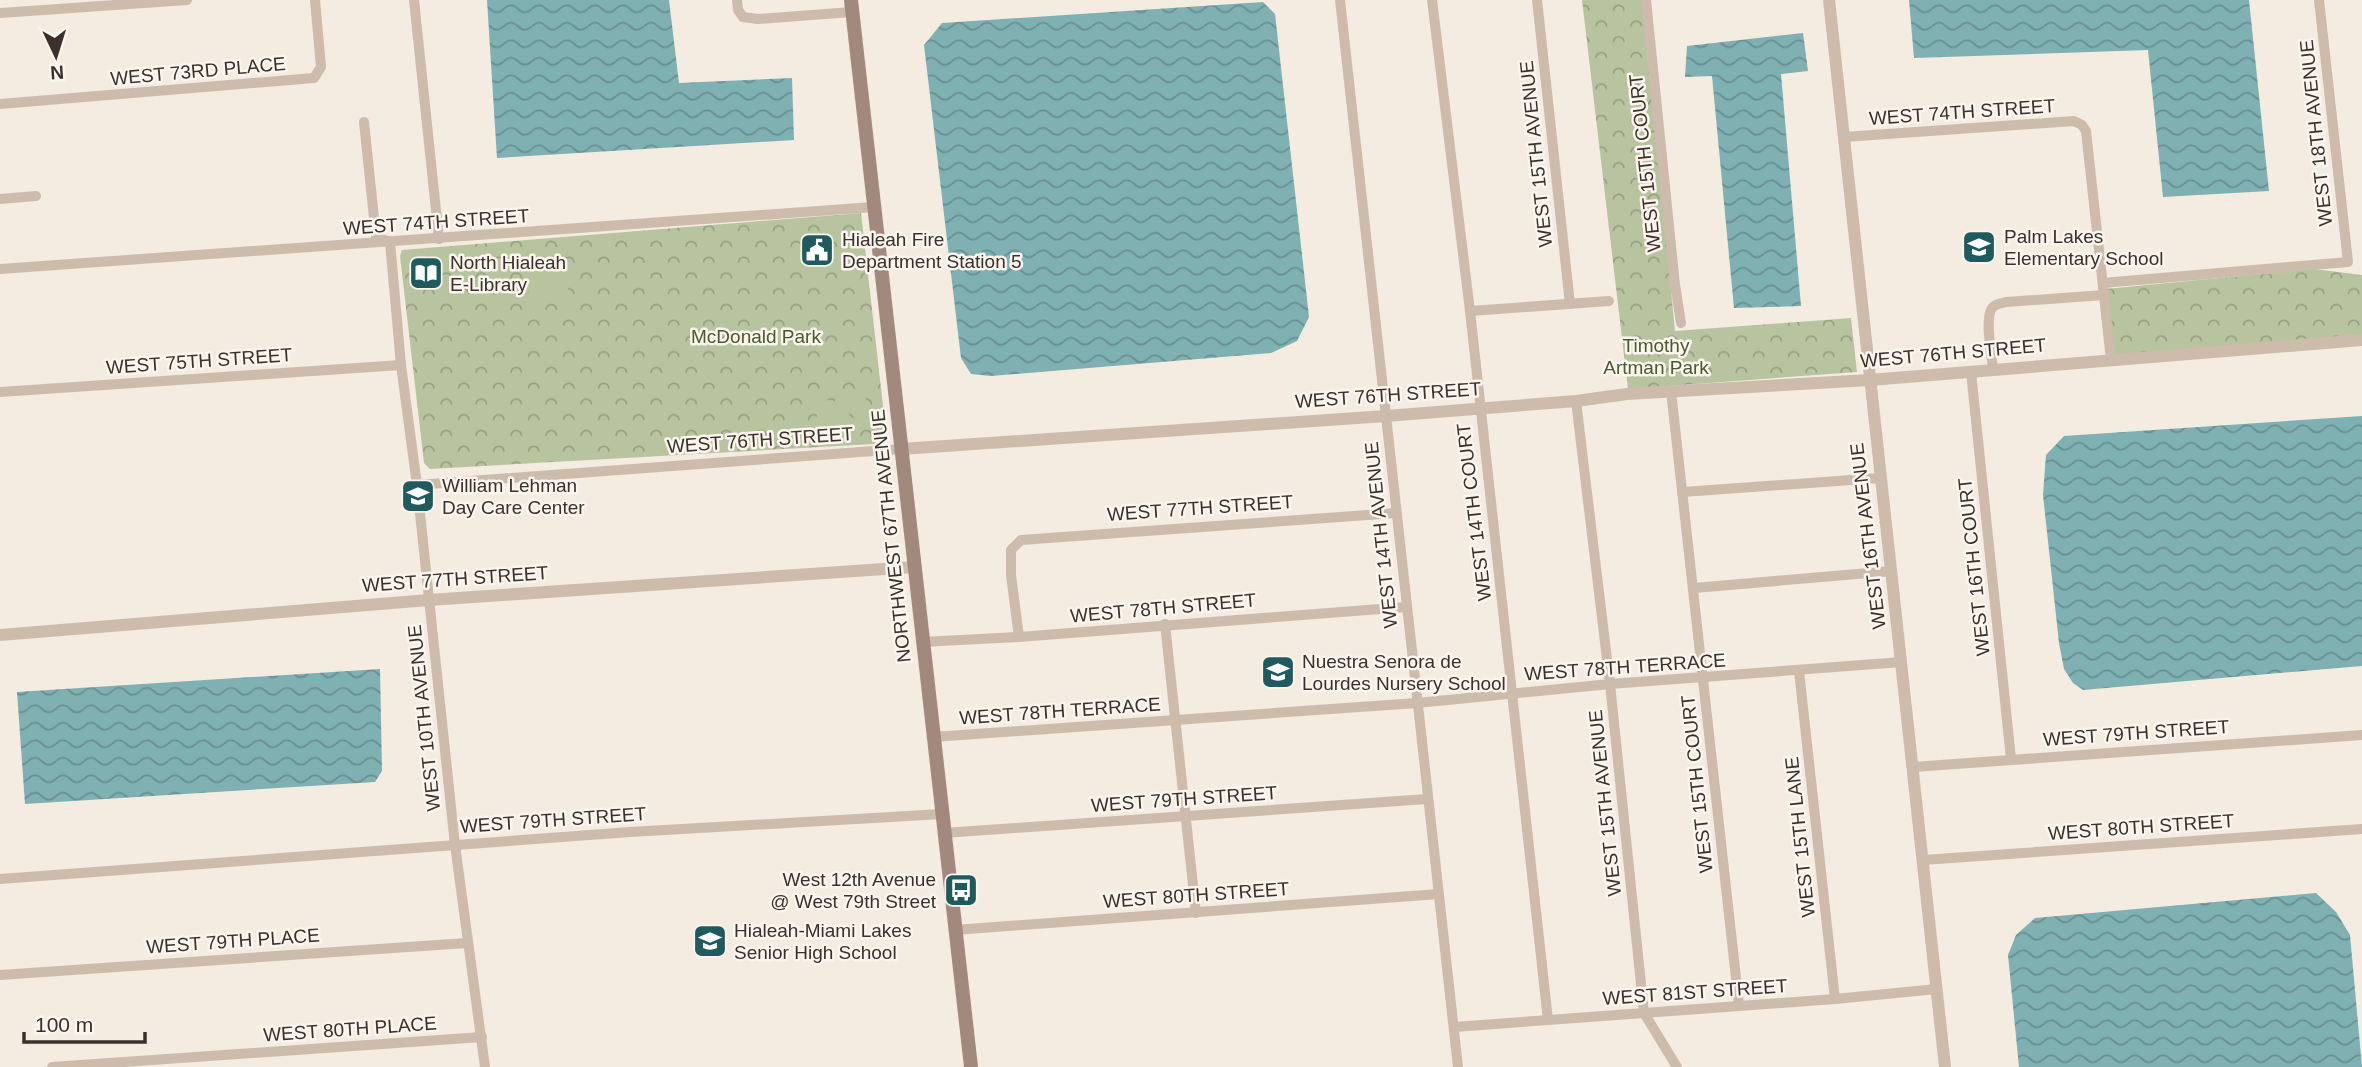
<svg xmlns="http://www.w3.org/2000/svg" width="2362" height="1067" viewBox="0 0 2362 1067" font-family="Arial,sans-serif">
	<defs>
		<pattern id="park-crowns" width="20" height="18" patternUnits="userSpaceOnUse" patternTransform="scale(1.75)"><rect width="20" height="18" fill="#b8c4a0"/><path d="M2 6a3 3 0 1 1 6 0M12 15a3 3 0 1 1 6 0" fill="none" stroke="#97a083"/></pattern>
		<pattern id="water-waves" width="16" height="10" patternUnits="userSpaceOnUse" patternTransform="scale(1.75)"><rect width="16" height="10" fill="#7fb0b2"/><path d="M0 5q4-4 8 0t8 0" fill="none" stroke="#699091"/></pattern>
	</defs>
	<rect width="100%" height="100%" fill="#f4ebe1"/>
	<g fill="url(#park-crowns)">
		<polygon points="1582,0 1642,0 1675,331 1851,318 1857,372 1628,389"/>
		<polygon points="861,213 886,432 874,444 430,469 424,463 400,256 402,250"/>
		<polygon points="2314,269 2362,275 2362,337 2111,357 2105,289"/>
	</g>
	<g fill="#b8c4a0">
		<polygon points="567,266 569,302 529,305 527,269"/>
		<polygon points="866,398 868,427 854,428 852,399"/>
		<polygon points="848,399 850,428 837,429 835,400"/>
		<polygon points="831,400 834,430 818,431 816,401"/>
	</g>
	<g fill="url(#water-waves)">
		<polygon points="487,0 669,0 679,83 792,78 794,140 497,158"/>
		<polygon points="1909,0 2249,0 2269,191 2163,197 2148,50 1914,58"/>
		<polygon points="1263,2 1275,14 1309,317 1297,341 1271,353 991,376 971,374 961,358 924,45 942,23"/>
		<polygon points="1803,33 1808,71 1781,74 1801,306 1734,308 1712,76 1685,77 1687,46"/>
		<polygon points="2362,416 2362,666 2083,690 2073,683 2064,669 2059,643 2043,495 2046,455 2064,436"/>
		<polygon points="380,669 382,771 375,782 25,804 17,692"/>
		<polygon points="2316,893 2336,912 2350,935 2362,1067 2019,1067 2008,955 2016,935 2035,918"/>
	</g>
	<g fill="none" stroke-linecap="round" stroke-linejoin="round">
		<g stroke="#cdbbac" stroke-width="10">
			<polyline points="414,0 439,239"/>
			<polyline points="737,0 738,10 743,17 758,19 852,12"/>
			<polyline points="1340,0 1458,1067"/>
			<polyline points="1432,0 1470,311 1548,1020"/>
			<polyline points="1537,0 1570,304"/>
			<polyline points="1646,0 1675,285 1681,323"/>
			<polyline points="0,13 187,0"/>
			<polyline points="0,104 314,78 321,67 315,0"/>
			<polyline points="364,122 376,237 390,242 401,365 417,485 455,845 485,1067"/>
			<polyline points="1844,137 2074,121 2082,125 2086,131 2111,360"/>
			<polyline points="0,199 36,196"/>
			<polyline points="0,269 874,207"/>
			<polyline points="2103,283 2348,262 2319,0"/>
			<polyline points="1470,311 1609,301"/>
			<path d="M 1993,370 C 1992,357 1985,322 1991,310 C 1993,304 2000,304 2006,302 L 2104,295"/>
			<polyline points="1971,372 2011,759"/>
			<polyline points="1671,391 1739,1005"/>
			<polyline points="0,392 401,365"/>
			<polyline points="1576,401 1610,684 1644,1013 1677,1067"/>
			<polyline points="417,485 901,449"/>
			<polyline points="1683,492 1880,478"/>
			<polyline points="1694,588 1892,571"/>
			<polyline points="1165,624 1196,913"/>
			<polyline points="1019,637 1011,575 1011,550 1021,540 1396,513"/>
			<polyline points="922,642 1019,637 1406,607"/>
			<polyline points="1799,671 1835,999"/>
			<polyline points="933,737 1417,703 1610,684 1902,662"/>
			<polyline points="1913,767 2362,735"/>
			<polyline points="944,833 1427,799"/>
			<polyline points="1923,860 2362,829"/>
			<polyline points="0,879 630,832 942,814"/>
			<polyline points="955,930 1439,894"/>
			<polyline points="0,975 467,943"/>
			<polyline points="1454,1027 1835,999 1937,989"/>
			<polyline points="52,1067 482,1037"/>
		</g>
		<g stroke="#cdbbac" stroke-width="12">
			<polyline points="1829,0 1945,1067"/>
			<polyline points="901,449 1386,416 1576,401 1627,394 1870,380 2362,340"/>
			<polyline points="0,635 429,600 914,567"/>
		</g>
		<polyline stroke="#a18a7d" stroke-width="14" points="851,0 971,1067"/>
	</g>
	<defs>
		<g id="school-square" transform="scale(1.75)"><rect x="-9" y="-9" width="18" height="18" rx="4" fill="#1f5a5e" stroke="#fbf5ee"/><path d="M0-5L7-2L0 1L-7-2ZM-4 1L0 2.5L4 1V4Q0 6-4 4Z" fill="#fff"/></g>
		<g id="civic-square" transform="scale(1.75)"><rect x="-9" y="-9" width="18" height="18" rx="4" fill="#1f5a5e" stroke="#fbf5ee"/><path d="M-.6-6.5H3V-4.5H.6V-3L4-1V1h2V6H-6V1h2V-1L-.6-3ZM-1.2 2.5V6h2.4V2.5Z" fill="#fff"/></g>
		<g id="library-square" transform="scale(1.75)"><rect x="-9" y="-9" width="18" height="18" rx="4" fill="#1f5a5e" stroke="#fbf5ee"/><path d="M-6-4Q-3-5.5-.7-3.5V5Q-3 3-6 4ZM6-4Q3-5.5 .7-3.5V5Q3 3 6 4Z" fill="#fff"/></g>
		<g id="bus-square" transform="scale(1.75)"><rect x="-9" y="-9" width="18" height="18" rx="4" fill="#1f5a5e" stroke="#fbf5ee"/><path d="M-5-6H5V4H4V6H2V4H-2V6H-4V4H-5ZM-3.5-4V0h7V-4ZM-3.5 1.2v1.5H-2V1.2ZM2 1.2v1.5H3.5V1.2Z" fill="#fff"/></g>
	</defs>
	<g fill-rule="evenodd">
		<use href="#school-square" x="1979" y="247"/>
		<use href="#civic-square" x="817" y="250"/>
		<use href="#library-square" x="426" y="273"/>
		<use href="#school-square" x="418" y="496"/>
		<use href="#school-square" x="1278" y="672"/>
		<use href="#bus-square" x="961" y="890"/>
		<use href="#school-square" x="710" y="941"/>
	</g>
	<g text-anchor="middle" dominant-baseline="central" stroke-width="5" stroke-linejoin="round" paint-order="stroke">
		<g font-size="19" fill="#3b302b" stroke="#fbf5ee">
			<text transform="translate(198 71) rotate(-5)">WEST 73RD PLACE</text>
			<text transform="translate(1962 112) rotate(-4)">WEST 74TH STREET</text>
			<text transform="translate(2316 133) rotate(-96)">WEST 18TH AVENUE</text>
			<text transform="translate(1536 154) rotate(-96)">WEST 15TH AVENUE</text>
			<text transform="translate(1645 163) rotate(-96)">WEST 15TH COURT</text>
			<text transform="translate(436 222) rotate(-4)">WEST 74TH STREET</text>
			<text transform="translate(1953 353) rotate(-5)">WEST 76TH STREET</text>
			<text transform="translate(199 361) rotate(-4)">WEST 75TH STREET</text>
			<text transform="translate(1388 395) rotate(-4)">WEST 76TH STREET</text>
			<text transform="translate(760 440) rotate(-4)">WEST 76TH STREET</text>
			<text transform="translate(1200 508) rotate(-4)">WEST 77TH STREET</text>
			<text transform="translate(1474 512) rotate(-97)">WEST 14TH COURT</text>
			<text transform="translate(1381 535) rotate(-96)">WEST 14TH AVENUE</text>
			<text transform="translate(891 536) rotate(-96)">NORTHWEST 67TH AVENUE</text>
			<text transform="translate(1868 536) rotate(-97)">WEST 16TH AVENUE</text>
			<text transform="translate(1974 567) rotate(-96)">WEST 16TH COURT</text>
			<text transform="translate(455 579) rotate(-4)">WEST 77TH STREET</text>
			<text transform="translate(1163 608) rotate(-5)">WEST 78TH STREET</text>
			<text transform="translate(1625 667) rotate(-4)">WEST 78TH TERRACE</text>
			<text transform="translate(1060 711) rotate(-4)">WEST 78TH TERRACE</text>
			<text transform="translate(424 718) rotate(-96)">WEST 10TH AVENUE</text>
			<text transform="translate(2136 733) rotate(-4)">WEST 79TH STREET</text>
			<text transform="translate(1697 784) rotate(-96)">WEST 15TH COURT</text>
			<text transform="translate(1184 799) rotate(-4)">WEST 79TH STREET</text>
			<text transform="translate(1605 803) rotate(-96)">WEST 15TH AVENUE</text>
			<text transform="translate(553 820) rotate(-4)">WEST 79TH STREET</text>
			<text transform="translate(2141 827) rotate(-4)">WEST 80TH STREET</text>
			<text transform="translate(1800 837) rotate(-96)">WEST 15TH LANE</text>
			<text transform="translate(1196 895) rotate(-4)">WEST 80TH STREET</text>
			<text transform="translate(233 941) rotate(-4)">WEST 79TH PLACE</text>
			<text transform="translate(1695 992) rotate(-4)">WEST 81ST STREET</text>
			<text transform="translate(350 1029) rotate(-4)">WEST 80TH PLACE</text>
		</g>
		<g font-size="19" fill="#3b302b" stroke="#fbf5ee" text-anchor="start">
			<text x="2004" y="236">Palm Lakes<tspan x="2004" dy="22">Elementary School</tspan></text>
			<text x="842" y="239">Hialeah Fire<tspan x="842" dy="22">Department Station 5</tspan></text>
			<text x="450" y="262">North Hialeah<tspan x="450" dy="22">E-Library</tspan></text>
			<text x="442" y="485">William Lehman<tspan x="442" dy="22">Day Care Center</tspan></text>
			<text x="1302" y="661">Nuestra Senora de<tspan x="1302" dy="22">Lourdes Nursery School</tspan></text>
			<text x="936" y="879" text-anchor="end">West 12th Avenue<tspan x="936" dy="22">@ West 79th Street</tspan></text>
			<text x="734" y="930">Hialeah-Miami Lakes<tspan x="734" dy="22">Senior High School</tspan></text>
		</g>
		<g font-size="19" fill="#4a5a2e" stroke="#fbf5ee">
			<text x="756" y="336">McDonald Park</text>
			<text x="1656" y="345">Timothy<tspan x="1656" dy="22">Artman Park</tspan></text>
		</g>
	</g>
	<g transform="translate(56 56) rotate(176)" stroke="#fbf5ee" stroke-width="5" paint-order="stroke">
	<path d="M0-5L12 26L0 18L-12 26Z" fill="#3b302b"/>
	<text y="-10" font-size="19" font-weight="bold" text-anchor="middle" fill="#3b302b">N</text>
	</g>
	<path d="M24 1032v10h121v-10" fill="none" stroke="#3b302b" stroke-width="3.5"/>
	<text x="35" y="1032" font-size="21" fill="#3b302b" stroke="#fbf5ee" stroke-width="5" paint-order="stroke">100 m</text>
</svg>
